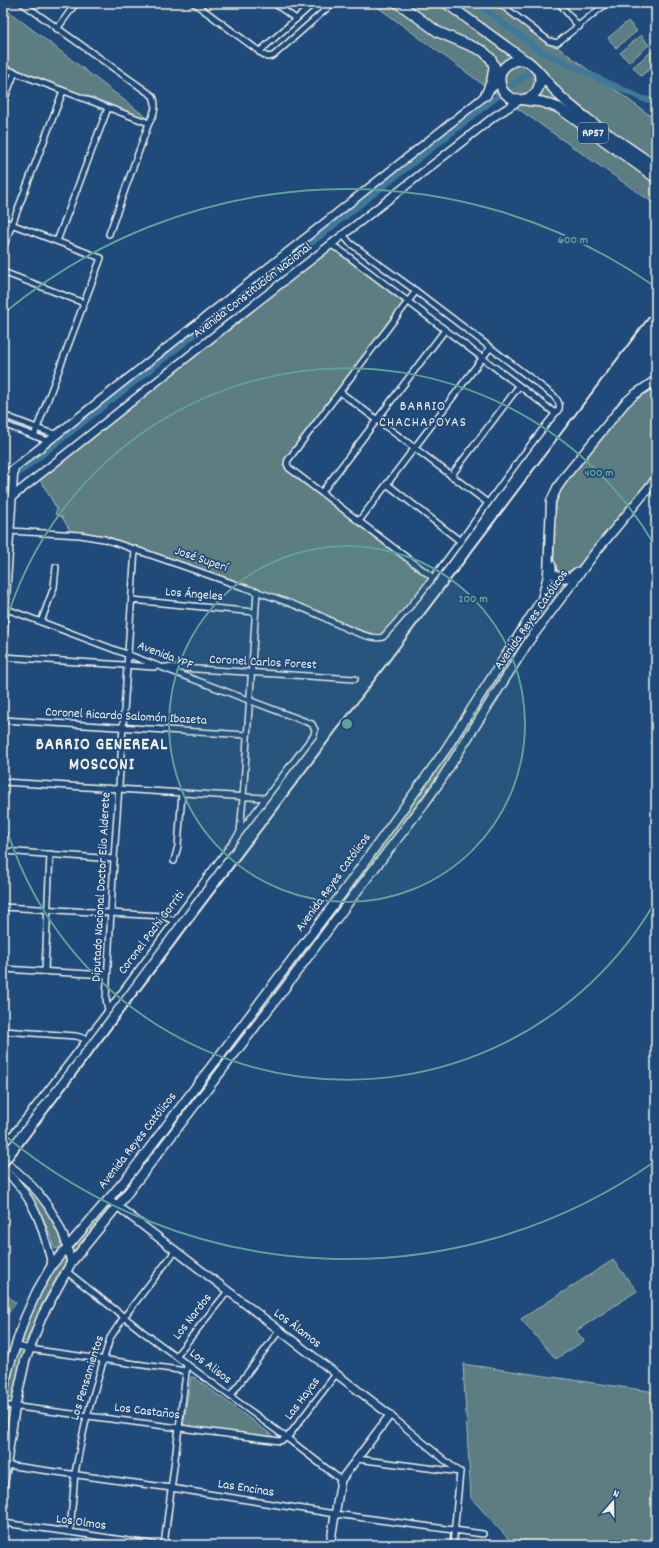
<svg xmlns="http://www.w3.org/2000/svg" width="659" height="1548" viewBox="0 0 659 1548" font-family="Dekko,sans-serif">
	<rect width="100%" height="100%" fill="#1f4a7a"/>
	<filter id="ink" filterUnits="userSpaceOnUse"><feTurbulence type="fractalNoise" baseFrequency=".025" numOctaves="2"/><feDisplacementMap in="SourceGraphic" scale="8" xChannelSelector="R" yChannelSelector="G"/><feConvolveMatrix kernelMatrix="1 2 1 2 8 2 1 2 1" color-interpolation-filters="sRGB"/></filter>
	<g filter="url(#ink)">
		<g fill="#5b7d81" stroke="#a8b7b4">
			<polygon points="372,3 498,3 656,120 656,205 481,83"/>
			<polygon points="3,7 150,120 149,123 3,68"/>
			<polygon points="628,21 637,31 616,48 608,38"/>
			<polygon points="641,35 649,45 629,62 620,53"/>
			<polygon points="653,50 656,53 656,64 641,76 633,67"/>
			<polygon points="331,245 408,302 287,462 289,469 432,577 385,634 379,639 313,613 107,540 72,534 62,517 55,514 57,509 38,476"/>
			<path d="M 656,384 L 656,472 L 597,545 C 589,551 574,573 568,575 C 565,575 561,575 558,575 L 553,568 L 555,534 L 554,511 L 560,492 L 565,483 L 627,407 L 646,390 Z"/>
			<polygon points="552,577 567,580 539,621 537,620 535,617 546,597"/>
			<polygon points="524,635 527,637 437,777 361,879 358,876 426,786"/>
			<polygon points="347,892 350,894 273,996 270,994"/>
			<polygon points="262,1005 265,1007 250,1028 119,1198 117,1196 119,1192"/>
			<path d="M 27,1186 C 37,1198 67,1232 59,1248 L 55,1249 C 52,1244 52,1237 49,1232 C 42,1216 35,1201 26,1187 Z"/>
			<polygon points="107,1207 110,1210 76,1249 73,1244"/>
			<polygon points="62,1256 65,1257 66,1261 44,1300 26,1342 20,1341 29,1316 39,1297"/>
			<polygon points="613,1260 637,1291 576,1331 584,1341 556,1359 521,1319"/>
			<polygon points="3,1292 16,1303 3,1320"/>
			<polygon points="17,1351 23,1353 12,1399 6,1398"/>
			<polygon points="463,1364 656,1392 656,1545 514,1545 471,1498"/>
			<polygon points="191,1377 194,1377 273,1436 271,1440 188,1429 183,1426"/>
			<polygon points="4,1409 10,1410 3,1456 3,1414"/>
		</g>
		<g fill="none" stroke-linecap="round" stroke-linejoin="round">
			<polyline stroke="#88a8b9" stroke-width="2" points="3,485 6,483"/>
			<g stroke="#40789a" stroke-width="6">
				<polyline points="476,3 540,51 643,99 656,101"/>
				<polyline points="509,87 530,72"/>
				<polyline points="6,483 497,97"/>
			</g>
			<g stroke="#f4f1e8" stroke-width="8">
				<g id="street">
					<polyline points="194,3 267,57 273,56 333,3"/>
					<polyline points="274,3 296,19"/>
					<polyline points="499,3 549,41 557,43 607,3"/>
					<polyline points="559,3 579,27"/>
					<polyline points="57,29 76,3"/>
					<polyline points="259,52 314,3"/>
					<path d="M 3,68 L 149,123 C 154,115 157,105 153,96 L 22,3"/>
					<polyline points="3,103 15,72"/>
					<polyline points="3,221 101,258 34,436"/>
					<polyline points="109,234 149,123"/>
					<polyline points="57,241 108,108"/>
					<polyline points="331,245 340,250 555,413"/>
					<polyline points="3,248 63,91"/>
					<polyline points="3,272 84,303"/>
					<polyline points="416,291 288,460 287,464 289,468 432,577"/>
					<polyline points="340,392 488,503"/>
					<polyline points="3,415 47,432 57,434"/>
					<polyline points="3,424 48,441"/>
					<polyline points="451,476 519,386"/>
					<polyline points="387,484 460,541"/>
					<polyline points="322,492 445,330"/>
					<polyline points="359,521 490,348"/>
					<path d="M 9,531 L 80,535 L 104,539 C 148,554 193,569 237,585 C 266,595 296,604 323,617 C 335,623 371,642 383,637 C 449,567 497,483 559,409 C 560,403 558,401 554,396 L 416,291 L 350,243 L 343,235"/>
					<polyline points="132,600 254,612"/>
					<polyline points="41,622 54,587 56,567"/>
					<polyline points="3,657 154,667"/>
					<polyline points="164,667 355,679"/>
					<polyline points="3,720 247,735"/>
					<polyline points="3,782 265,798"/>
					<polyline points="240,832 243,798 257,591"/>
					<polyline points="3,851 114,859"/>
					<polyline points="174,861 178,846 182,793"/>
					<polyline points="3,907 163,916 174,921"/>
					<polyline points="3,969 107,975"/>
					<polyline points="45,971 50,854"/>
					<polyline points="108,1010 106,999 114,859 135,549"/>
					<polyline points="3,1031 76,1036 86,1039"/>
					<path d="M 3,1146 C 111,1013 208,871 314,735 L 315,730 L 312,724 L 4,608"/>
					<polyline points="66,1271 143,1332 287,1438 341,1480"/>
					<polyline points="15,1345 29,1349 186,1371"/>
					<polyline points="176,1356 228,1291"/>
					<polyline points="230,1396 279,1331"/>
					<polyline points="3,1405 280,1441 287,1438 336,1374"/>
					<polyline points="390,1415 459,1472"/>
					<polyline points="357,1459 460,1472"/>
					<polyline points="6,1465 171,1488 335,1514 483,1534"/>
					<polyline points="3,1523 70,1532 155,1545"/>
					<polyline points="70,1532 75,1473 82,1438 87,1416 110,1338 124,1317 176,1250"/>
					<polyline points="164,1545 187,1365"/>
					<polyline points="453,1545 460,1472"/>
				</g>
			</g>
			<g stroke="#f4f1e8" stroke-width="10">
				<g id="secondary">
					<polyline points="3,477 480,100 499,81"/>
					<polyline points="3,504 219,332 495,116 520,100"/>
					<polyline points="3,636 14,468"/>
					<path d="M 3,1161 C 38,1185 64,1221 71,1263"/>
					<path d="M 3,1169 C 34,1196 43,1227 52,1265"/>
					<polyline points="108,1199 390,1415 341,1480 330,1545"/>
				</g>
			</g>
			<g stroke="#f4f1e8" stroke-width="11">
				<g id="primary">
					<path d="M 551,565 L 552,573 C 560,579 569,580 577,572"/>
					<polyline points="3,1393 8,1370 24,1320 37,1291 52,1265 130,1174 343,892 444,752 542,599 548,575 551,501 557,488 566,475 625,403 634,395 656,380"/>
					<polyline points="3,1485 15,1407 25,1361 42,1316 71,1263 123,1199 278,997 351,899 424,804 441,780 529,641 594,554 656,479"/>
				</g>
			</g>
			<g stroke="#f4f1e8" stroke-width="12">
				<g id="highway">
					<polyline points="398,3 438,32 483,51 491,59 500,78"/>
					<polyline points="446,3 526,61"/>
					<path d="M 539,72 C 547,105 502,109 500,81 C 498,67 514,57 527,61 C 533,63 553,89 560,96 C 589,123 624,144 656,167"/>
					<polyline points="486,95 492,80 494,67"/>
					<polyline points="525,100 542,102 559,108 656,178"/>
				</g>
			</g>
			<use href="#street" stroke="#1f4a7a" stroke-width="5"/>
			<use href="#secondary" stroke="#1f4a7a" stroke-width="7"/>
			<use href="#primary" stroke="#1f4a7a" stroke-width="8"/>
			<use href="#highway" stroke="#1f4a7a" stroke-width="9"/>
			<polyline stroke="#f4f1e8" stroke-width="2" points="3,1171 656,308"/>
		</g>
	</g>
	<circle cx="347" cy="724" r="178" fill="#5fa199" fill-opacity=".12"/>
	<g fill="none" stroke="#5fa199" stroke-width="2">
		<circle cx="347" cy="724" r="178"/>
		<path d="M655 902A356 356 0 0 1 3 816M3 632A356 356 0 0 1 655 546"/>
		<path d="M654 1162A535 535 0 0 1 3 1134M3 314A535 535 0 0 1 654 286"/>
	</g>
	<g text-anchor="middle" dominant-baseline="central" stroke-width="3.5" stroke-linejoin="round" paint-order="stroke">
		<rect fill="#1f4a7a" stroke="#b4bfc7" stroke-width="1" x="578" y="123" width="30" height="20" rx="3"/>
		<g font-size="12" font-weight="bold" fill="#f4f1e8">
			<text x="593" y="133">RP57</text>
		</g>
		<g font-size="13" fill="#f4f1e8" stroke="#1f4a7a">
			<text transform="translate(253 291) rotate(-38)">Avenida Constitución Nacional</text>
			<text transform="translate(201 560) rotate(19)">José Superí</text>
			<text transform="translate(194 595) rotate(5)">Los Ángeles</text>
			<text transform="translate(532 620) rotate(-55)">Avenida Reyes Católicos</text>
			<text transform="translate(165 656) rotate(21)">Avenida YPF</text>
			<text transform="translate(263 663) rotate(3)">Coronel Carlos Forest</text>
			<text transform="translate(126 717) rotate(3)">Coronel Ricardo Salomón Ibazeta</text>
			<text transform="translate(334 883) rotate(-54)">Avenida Reyes Católicos</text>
			<text transform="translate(102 887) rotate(-87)">Diputado Nacional Doctor Elio Alderete</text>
			<text transform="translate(152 933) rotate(-53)">Coronel Pachi Gorriti</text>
			<text transform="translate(138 1141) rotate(-52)">Avenida Reyes Católicos</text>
			<text transform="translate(193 1317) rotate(-52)">Los Nardos</text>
			<text transform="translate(297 1329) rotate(37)">Los Álamos</text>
			<text transform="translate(210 1367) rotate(37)">Los Alisos</text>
			<text transform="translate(88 1378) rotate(-73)">Los Pensamientos</text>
			<text transform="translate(303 1399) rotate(-53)">Las Hayas</text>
			<text transform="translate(147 1412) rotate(7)">Los Castaños</text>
			<text transform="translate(246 1489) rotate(9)">Las Encinas</text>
			<text transform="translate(81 1523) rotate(8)">Los Olmos</text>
		</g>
		<g font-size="14" letter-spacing="1" fill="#f4f1e8" stroke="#1f4a7a">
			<text x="423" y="407">BARRIO<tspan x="423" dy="16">CHACHAPOYAS</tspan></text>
		</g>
		<g font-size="17" font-weight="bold" letter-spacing="1" fill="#f4f1e8" stroke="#1f4a7a">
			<text x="102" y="746">BARRIO GENEREAL<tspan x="102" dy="20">MOSCONI</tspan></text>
		</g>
	</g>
	<circle cx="347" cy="724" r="6" fill="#5fa199" stroke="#1f4a7a" stroke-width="2"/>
	<g font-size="12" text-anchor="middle" font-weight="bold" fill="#5fa199" stroke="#1f4a7a" stroke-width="3.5" stroke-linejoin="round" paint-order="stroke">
		<text x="573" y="243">600 m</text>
		<text x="599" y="476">400 m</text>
		<text x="473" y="602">200 m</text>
	</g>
	<rect width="659" height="1548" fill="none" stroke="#1f4a7a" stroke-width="16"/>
	<rect x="8" y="8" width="643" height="1532" fill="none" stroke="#f4f1e8" stroke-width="1.5" filter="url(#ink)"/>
	<g transform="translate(613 1502) rotate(20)" stroke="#1f4a7a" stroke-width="3" paint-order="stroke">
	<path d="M0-3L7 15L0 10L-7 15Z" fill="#f4f1e8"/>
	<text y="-6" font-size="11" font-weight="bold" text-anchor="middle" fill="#f4f1e8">N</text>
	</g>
</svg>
